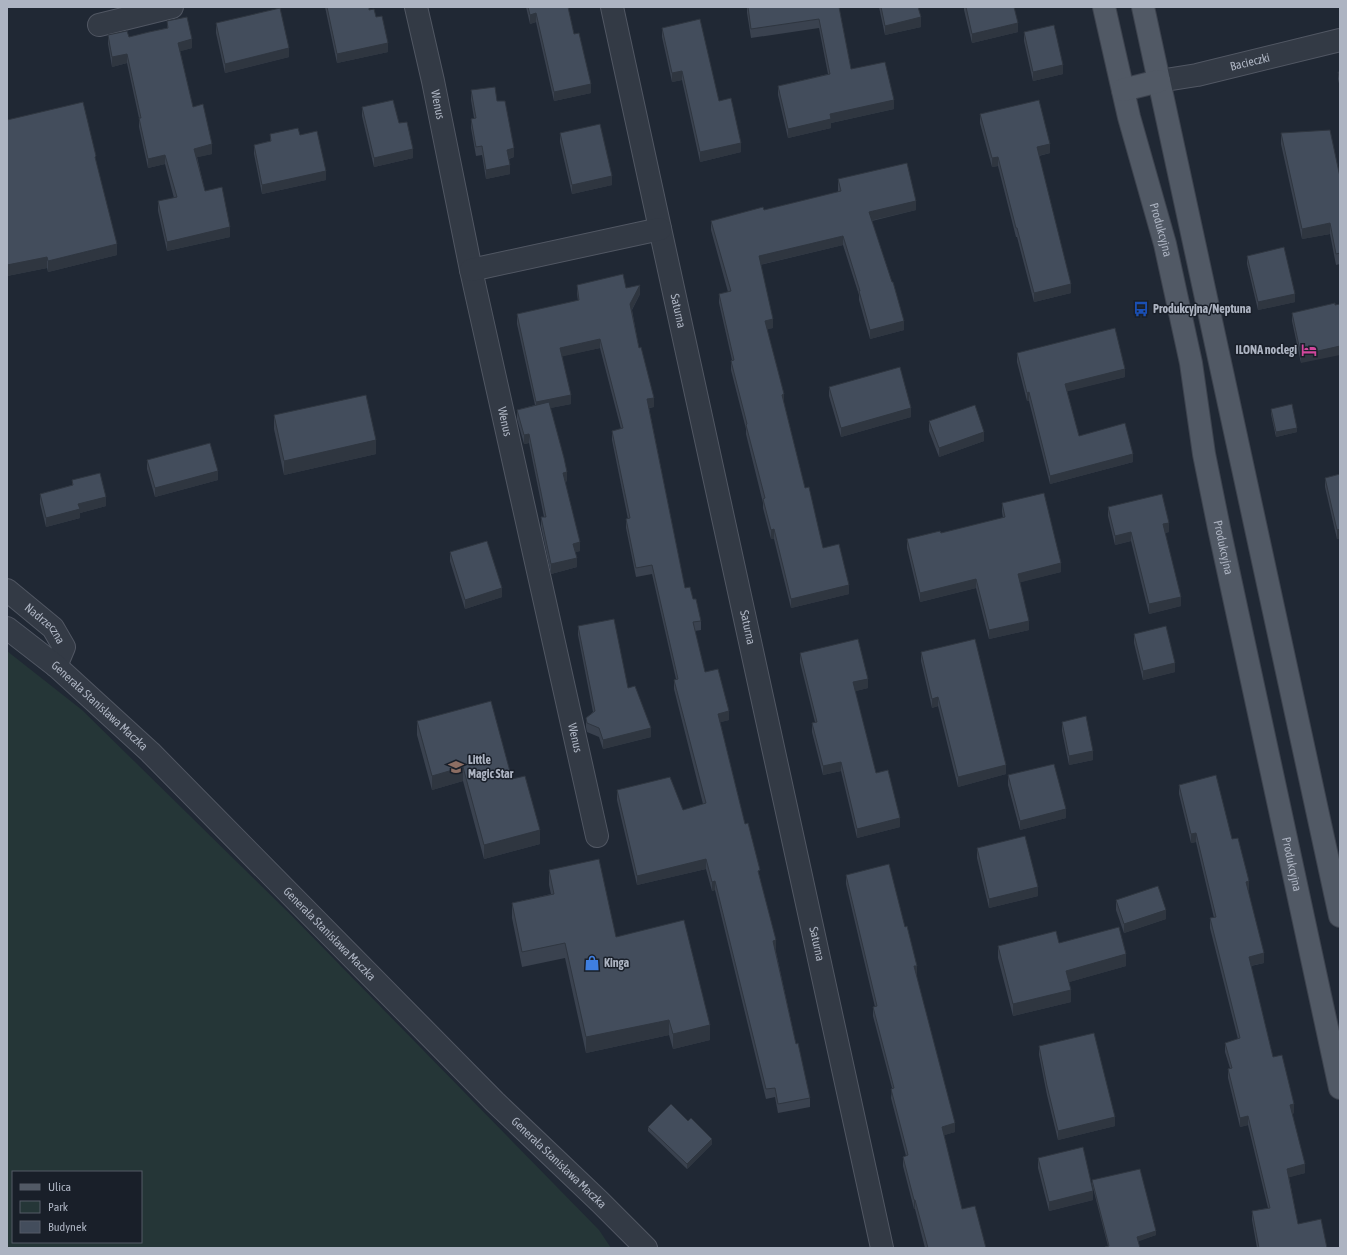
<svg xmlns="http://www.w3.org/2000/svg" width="1347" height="1255" viewBox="0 0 1347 1255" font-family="'Asap Condensed',sans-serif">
	<rect width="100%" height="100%" fill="#202834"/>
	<path fill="#253637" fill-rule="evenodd" d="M 7,651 L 82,710 L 291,915 L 599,1230 L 611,1248 L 7,1248 ZM 13,1172 L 141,1172 L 141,1242 L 13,1242 Z"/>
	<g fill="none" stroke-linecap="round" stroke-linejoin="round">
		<g stroke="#515763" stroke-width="24">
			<g id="minor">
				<path id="s1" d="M 416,7 L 433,81 L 471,270 L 597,836"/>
				<path id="s2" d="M 612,7 C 701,421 795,834 882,1248"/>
				<polyline points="99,25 172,7"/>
				<path id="s3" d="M 1159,81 L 1197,75 L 1340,40"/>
				<polyline points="471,270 660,229"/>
				<path id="s4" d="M 7,590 L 53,628 L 64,647 L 56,666"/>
				<path id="s5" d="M 7,628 L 56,666 L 150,752 L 495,1102 L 600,1202 L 646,1248"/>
			</g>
		</g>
		<g stroke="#3d434e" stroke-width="24">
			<g id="major">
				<path id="s6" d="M 1104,7 L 1129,117 L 1165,244 L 1191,363 L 1204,454 L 1219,528 L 1340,1088"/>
				<polyline points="1143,7 1340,916"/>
				<polyline points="1123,90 1159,81"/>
			</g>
		</g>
		<use href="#minor" stroke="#333a45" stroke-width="22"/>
		<use href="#major" stroke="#515965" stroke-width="22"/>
	</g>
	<g fill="#3a424f">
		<polygon points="325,7 369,7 369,10 376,17 388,52 337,63"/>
		<polygon points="526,7 568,7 574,34 591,93 554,101 536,22 530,24"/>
		<polygon points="747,7 839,7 851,69 894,109 831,123 831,128 788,138 778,95 778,86 828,74 819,28 751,38 747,13"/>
		<polygon points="879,7 918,7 921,27 885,35"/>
		<polygon points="964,7 1014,7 1018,32 972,43 964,10"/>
		<polygon points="167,21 192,48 180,51 193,107 212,154 197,157 205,191 230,237 167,251 158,211 158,201 174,198 165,164 148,168 139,127 139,118 127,63 112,67 108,44 108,35 129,37 149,32 167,28"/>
		<polygon points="216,23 289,57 225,73 216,33"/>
		<polygon points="662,28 719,101 741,152 700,162 682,80 672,82 662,37"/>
		<polygon points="1024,32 1063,74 1033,81 1024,41"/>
		<polygon points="1338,72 1340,72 1340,88 1338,79"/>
		<polygon points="471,90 514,157 509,159 510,174 486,179 482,155 476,156 471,128 471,119 474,118 471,100"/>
		<polygon points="362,107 399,123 413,158 374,167 362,116"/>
		<polygon points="980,114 1050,153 1039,156 1071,293 1034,302 1017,237 1016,237 998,166 992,167 980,123"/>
		<polygon points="560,133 612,185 572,194 560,142"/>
		<polygon points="1281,133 1340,177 1340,264 1336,265 1330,234 1302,239 1281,144"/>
		<polygon points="270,134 300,135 326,180 262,194 254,154 254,145 270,141"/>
		<polygon points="96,162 117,255 48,272 47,268 7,276"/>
		<polygon points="838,179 916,210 872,221 904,330 870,339 859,300 859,295 843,245 760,265 773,328 767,329 784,403 805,488 823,548 849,594 791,608 774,539 771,539 763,508 763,503 746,434 746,429 731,370 731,361 732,360 719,303 719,294 728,292 711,230 711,221 764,210 838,192"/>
		<polygon points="1247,256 1295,302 1258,310 1247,264"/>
		<polygon points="577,285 626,288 640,294 632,310 639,348 654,407 649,408 685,588 693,599 701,621 701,630 695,631 705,672 729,720 720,722 745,824 760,878 796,1044 810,1098 810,1107 778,1113 775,1097 766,1099 715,890 712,891 706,869 637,885 617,800 617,790 683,810 703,804 674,689 674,680 676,679 652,574 636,577 626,528 626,519 628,519 612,440 612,431 621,429 600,348 562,356 571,404 550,408 567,481 565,482 580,551 575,552 577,567 551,574 541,526 541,517 544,517 529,443 524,444 517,419 517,410 535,405 517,324 517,314 578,301 577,294"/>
		<polygon points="1335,305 1301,363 1292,321 1292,313"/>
		<polygon points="1017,353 1125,377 1067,391 1079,436 1133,462 1050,484 1029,401 1027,401 1017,362"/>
		<polygon points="829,387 911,417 841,437 829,396"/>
		<polygon points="1271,409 1297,432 1276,437 1271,414"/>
		<polygon points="274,415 376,454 284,475 274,429"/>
		<polygon points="929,421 984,441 939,457 929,431"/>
		<polygon points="147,460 218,480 155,497 147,469"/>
		<polygon points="1340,474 1340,538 1337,539 1325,487 1325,478"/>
		<polygon points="72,480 106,506 80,513 80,518 46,527 40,503 40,494 72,485"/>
		<polygon points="1002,503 1061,572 1020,582 1029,630 989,639 976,588 920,602 907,548 907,539 941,533 1003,518 1002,512"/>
		<polygon points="1108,507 1169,532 1165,533 1181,606 1149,614 1131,541 1115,545 1108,516"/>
		<polygon points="450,552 502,597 465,609 450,561"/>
		<polygon points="578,626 651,737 603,749 599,737 587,732 586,727 586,718 593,712 578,635"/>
		<polygon points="1134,634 1175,672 1143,680 1134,643"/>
		<polygon points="921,652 1006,774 958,787 938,706 932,708 921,661"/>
		<polygon points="800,653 868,688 855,691 876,773 900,827 857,838 841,771 823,775 812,732 812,723 815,722 800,662"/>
		<polygon points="417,721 512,779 540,844 484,859 463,781 432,790 417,735"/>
		<polygon points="1062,722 1093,760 1069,765 1062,731"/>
		<polygon points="1008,775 1066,818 1020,830 1008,785"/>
		<polygon points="1179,785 1232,839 1249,890 1248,890 1264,963 1251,966 1273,1057 1294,1113 1292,1114 1305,1173 1289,1177 1298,1224 1327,1248 1257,1248 1252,1220 1252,1211 1268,1208 1248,1125 1240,1127 1228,1078 1228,1069 1230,1068 1225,1052 1225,1043 1238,1039 1210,928 1210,918 1214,918 1196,842 1191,843 1179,794"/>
		<polygon points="977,848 1038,896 989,908 977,858"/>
		<polygon points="549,870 616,937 710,1040 673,1049 669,1035 586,1053 565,958 522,967 512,918 512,903 551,894 549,885"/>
		<polygon points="846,875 917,975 916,975 955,1132 944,1135 962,1209 986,1248 925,1248 915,1209 914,1209 903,1166 903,1157 906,1156 891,1098 892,1088 873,1016 873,1007 875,1007 846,884"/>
		<polygon points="1116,900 1166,919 1124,933 1116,910"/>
		<polygon points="1059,943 1126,966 1069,982 1071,1002 1013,1016 998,958 998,946"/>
		<polygon points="1039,1046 1115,1126 1058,1140 1047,1095 1039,1055"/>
		<polygon points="648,1127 712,1144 687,1169 648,1131"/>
		<polygon points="1038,1158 1093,1200 1049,1211 1038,1168"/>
		<polygon points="1092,1180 1156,1235 1138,1241 1108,1246 1092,1184"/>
	</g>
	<g fill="#2f3640">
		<polygon points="536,13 536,22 530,24 530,15"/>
		<polygon points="921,17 921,27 885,35 885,26"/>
		<polygon points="1018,23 1018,32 972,43 972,34"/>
		<polygon points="192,39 192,48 178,52 178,43"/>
		<polygon points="388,43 388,52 337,63 337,54"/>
		<polygon points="289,48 289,57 225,73 225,64"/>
		<polygon points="127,54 127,63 112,67 112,57"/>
		<polygon points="1063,65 1063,74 1033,81 1033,72"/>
		<polygon points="682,71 682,80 672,82 672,73"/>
		<polygon points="591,84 591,93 554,101 554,92"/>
		<polygon points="894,100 894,109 831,123 831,128 788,138 788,129 830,114"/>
		<polygon points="741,143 741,152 700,162 700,152"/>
		<polygon points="212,144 212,154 194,158 194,149"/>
		<polygon points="1050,144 1050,153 1037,156 1037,147"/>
		<polygon points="514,148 514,157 507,159 507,150"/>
		<polygon points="413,149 413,158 374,167 374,158"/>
		<polygon points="165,155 165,164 148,168 148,159"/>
		<polygon points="998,157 998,166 992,167 992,158"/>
		<polygon points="510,165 510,174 486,179 486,170"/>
		<polygon points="326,171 326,180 262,194 262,185"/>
		<polygon points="612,176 612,185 572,194 572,185"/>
		<polygon points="916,201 916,210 869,221 869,212"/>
		<polygon points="1330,223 1330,234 1302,239 1302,229"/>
		<polygon points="230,227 230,237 167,251 167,242"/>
		<polygon points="843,236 843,245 759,265 759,256"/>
		<polygon points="117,244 117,255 48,272 48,261"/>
		<polygon points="47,257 47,268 7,276 7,265"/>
		<polygon points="1071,284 1071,293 1034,302 1034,293"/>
		<polygon points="640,285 640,294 630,313 630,304"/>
		<polygon points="1295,294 1295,302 1258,310 1258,302"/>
		<polygon points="773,319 773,328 765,330 765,321"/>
		<polygon points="904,321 904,330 870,339 870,330"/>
		<polygon points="600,339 600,348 560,357 560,348"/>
		<polygon points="1340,346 1340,355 1301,363 1301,355"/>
		<polygon points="1125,369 1125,377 1065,392 1065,384"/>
		<polygon points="1029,392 1029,401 1027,401 1027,393"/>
		<polygon points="784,394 784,404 782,395"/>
		<polygon points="571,395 571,404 536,411 536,402"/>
		<polygon points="654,398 654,407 647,408 647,399"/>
		<polygon points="911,408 911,417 841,437 841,428"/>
		<polygon points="1297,428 1297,432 1276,437 1276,432"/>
		<polygon points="984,432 984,441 939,457 939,448"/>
		<polygon points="529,434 529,443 524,444 524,435"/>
		<polygon points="376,440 376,454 284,475 284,461"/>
		<polygon points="1133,454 1133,462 1050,484 1050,476"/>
		<polygon points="218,471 218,480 155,497 155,488"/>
		<polygon points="567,472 567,481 563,482 563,473"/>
		<polygon points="106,497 106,506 80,513 80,518 46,527 46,518 78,504"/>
		<polygon points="1169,523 1169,532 1163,533 1163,524"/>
		<polygon points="774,529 774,539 771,539 771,530"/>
		<polygon points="1340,529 1340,538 1337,539 1337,530"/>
		<polygon points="1131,532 1131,541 1115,545 1115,536"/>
		<polygon points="580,542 580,551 573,553 573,544"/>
		<polygon points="577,558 577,567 551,574 551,564"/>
		<polygon points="1061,563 1061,572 1018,583 1018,574"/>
		<polygon points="976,579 976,588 920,602 920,593"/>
		<polygon points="849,585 849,594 791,608 791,599"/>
		<polygon points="502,588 502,597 465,609 465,600"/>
		<polygon points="1181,597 1181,606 1149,614 1149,604"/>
		<polygon points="1029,621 1029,630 989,639 989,630"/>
		<polygon points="1175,663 1175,672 1143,680 1143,671"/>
		<polygon points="868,679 868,688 853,692 853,682"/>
		<polygon points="938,697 938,706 932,708 932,699"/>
		<polygon points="729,711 729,720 718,723 718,714"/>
		<polygon points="651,728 651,737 603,749 603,740"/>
		<polygon points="1093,751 1093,760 1069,765 1069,756"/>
		<polygon points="841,762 841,771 823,775 823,766"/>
		<polygon points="1006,765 1006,774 958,787 958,777"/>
		<polygon points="463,767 463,781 432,790 432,776"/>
		<polygon points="1066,809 1066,818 1020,830 1020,821"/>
		<polygon points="900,818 900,827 857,838 857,829"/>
		<polygon points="540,830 540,844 484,859 484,845"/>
		<polygon points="1196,833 1196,842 1191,843 1191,834"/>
		<polygon points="706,859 706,869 637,885 637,876"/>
		<polygon points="715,881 715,890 712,891 712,882"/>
		<polygon points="1249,881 1249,890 1246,891 1246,882"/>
		<polygon points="1038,887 1038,896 989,908 989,899"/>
		<polygon points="1166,910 1166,919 1124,933 1124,924"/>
		<polygon points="776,940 776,949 773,950 773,941"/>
		<polygon points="1264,953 1264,963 1249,966 1249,957"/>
		<polygon points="1126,954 1126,966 1066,983 1066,971"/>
		<rect x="914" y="966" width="3" height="9"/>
		<polygon points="1071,990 1071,1002 1013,1016 1013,1004"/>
		<polygon points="669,1020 669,1035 586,1053 586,1037"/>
		<polygon points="710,1025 710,1040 673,1049 673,1034"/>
		<polygon points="1294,1104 1294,1113 1290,1114 1290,1105"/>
		<polygon points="1248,1116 1248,1125 1240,1127 1240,1118"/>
		<polygon points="1115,1117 1115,1126 1058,1140 1058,1131"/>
		<polygon points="955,1123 955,1132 942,1136 942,1127"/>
		<polygon points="712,1139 712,1144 687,1169 687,1164"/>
		<polygon points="1305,1164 1305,1173 1287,1178 1287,1169"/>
		<polygon points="1093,1191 1093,1200 1049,1211 1049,1202"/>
		<rect x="914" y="1200" width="1" height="9"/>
		<polygon points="1156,1231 1156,1235 1137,1242 1137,1237"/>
	</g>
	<g fill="#434d5c" stroke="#2f3640">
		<polygon points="327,7 369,7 369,10 374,9 376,17 382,16 388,43 337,54"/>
		<polygon points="528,7 568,7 574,34 579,33 591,84 554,92 536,13 530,15"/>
		<polygon points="748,7 839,7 851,69 885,62 894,100 830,114 831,119 788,129 778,86 830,74 819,19 751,29"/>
		<polygon points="881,7 918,7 921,17 885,26"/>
		<polygon points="966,7 1014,7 1018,23 972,34"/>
		<polygon points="280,8 289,48 225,64 216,23"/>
		<polygon points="187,17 192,39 178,43 193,107 203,104 212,144 194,149 205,191 222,187 230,227 167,242 158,201 177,197 165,155 148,159 139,118 141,118 127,54 112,57 108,35 127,31 129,37 149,32 168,28 167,21"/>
		<polygon points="700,19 719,101 731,98 741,143 700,152 682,71 672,73 662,28"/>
		<polygon points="1054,25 1063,65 1033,72 1024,32"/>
		<polygon points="1338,72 1340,72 1340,81"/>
		<polygon points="495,87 497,101 505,101 514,148 507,150 510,165 486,170 482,146 476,147 471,119 476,118 471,90"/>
		<polygon points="393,100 399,123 407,122 413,149 374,158 362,107"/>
		<polygon points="1039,100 1050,144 1037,147 1071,284 1034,293 1017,228 1016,228 998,157 992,158 980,114"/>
		<polygon points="83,102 96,156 95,157 117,244 48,261 47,257 7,265 7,120"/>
		<polygon points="600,124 612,176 572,185 560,133"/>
		<polygon points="298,128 300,135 317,131 326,171 262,185 254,145 271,141 270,134"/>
		<polygon points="1330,130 1340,177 1340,253 1336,254 1330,223 1302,229 1281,133"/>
		<polygon points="907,163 916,201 869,212 892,282 893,282 904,321 870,330 859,291 860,291 843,236 759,256 773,319 765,321 784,394 782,395 805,488 809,487 823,548 839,544 849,585 791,599 774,529 771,530 763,499 765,498 746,425 747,424 731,361 734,360 719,294 731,291 711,221 763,207 764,210 841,191 838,179"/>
		<polygon points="1284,247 1295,294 1258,302 1247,256"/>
		<polygon points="623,274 626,288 640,285 630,304 639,348 641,347 654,398 647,399 685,588 690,587 693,599 696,599 701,621 693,622 705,672 718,669 729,711 718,714 745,824 748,823 760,870 758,871 776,940 773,941 796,1044 798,1043 810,1098 778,1104 775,1088 766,1089 715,881 712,882 706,859 637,876 617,790 670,777 683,810 706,803 674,680 678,679 652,565 636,568 626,519 630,518 612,431 623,428 600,339 560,348 571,395 536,402 517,314 579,300 577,285"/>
		<polygon points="1335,303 1335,305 1340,304 1340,346 1301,355 1292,313"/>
		<polygon points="1115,328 1125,369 1065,384 1079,436 1125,423 1133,454 1050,476 1029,392 1027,393 1017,353"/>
		<polygon points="900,367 911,408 841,428 829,387"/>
		<polygon points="366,395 376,440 284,461 274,415"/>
		<polygon points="549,402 564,458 567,472 563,473 580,542 573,544 577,558 551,564 541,517 546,517 529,434 524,435 517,410"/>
		<polygon points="1292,404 1297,428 1276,432 1271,409"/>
		<polygon points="975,405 984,432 939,448 929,421"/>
		<polygon points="210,443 218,471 155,488 147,460"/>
		<polygon points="100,473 106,497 78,504 80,509 46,518 40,494 73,485 72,480"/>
		<polygon points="1340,474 1340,529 1337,530 1325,478"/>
		<polygon points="1044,493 1061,563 1018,574 1029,621 989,630 976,579 920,593 907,539 940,531 941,533 1005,517 1002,503"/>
		<polygon points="1162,494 1169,523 1163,524 1181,597 1149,604 1131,532 1115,536 1108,507"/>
		<polygon points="487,541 502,588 465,600 450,552"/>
		<polygon points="614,619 628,688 635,686 651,728 603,740 599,728 587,723 586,718 595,711 578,626"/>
		<polygon points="1166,626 1175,663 1143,671 1134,634"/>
		<polygon points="858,639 868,679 853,682 876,773 888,770 900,818 857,829 841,762 823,766 812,723 817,722 800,653"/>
		<polygon points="975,639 1006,765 958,777 938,697 932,699 921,652"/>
		<polygon points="491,701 512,779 525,776 540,830 484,845 463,767 432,776 417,721"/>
		<polygon points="1086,716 1093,751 1069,756 1062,722"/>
		<polygon points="1054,764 1066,809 1020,821 1008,775"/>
		<polygon points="1216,775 1232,839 1238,838 1249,881 1246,882 1264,953 1249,957 1273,1057 1282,1055 1294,1104 1290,1105 1305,1164 1287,1169 1298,1224 1321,1219 1327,1248 1259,1248 1252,1211 1270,1208 1248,1116 1240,1118 1228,1069 1232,1068 1225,1043 1240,1038 1210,918 1216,917 1196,833 1191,834 1179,785"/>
		<polygon points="1025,836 1038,887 989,899 977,848"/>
		<polygon points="599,859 616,937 684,920 710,1025 673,1034 669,1020 586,1037 565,943 522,952 512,903 554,894 549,870"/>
		<polygon points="889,864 905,927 907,926 917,966 914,966 955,1123 942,1127 962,1209 975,1206 986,1248 928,1248 915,1200 914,1200 903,1157 908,1155 891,1089 894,1088 873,1007 877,1006 846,875"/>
		<polygon points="1158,886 1166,910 1124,924 1116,900"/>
		<polygon points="1119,927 1126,954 1066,971 1071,990 1013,1004 998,946 1056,931 1059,943"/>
		<polygon points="1094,1033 1115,1117 1058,1131 1047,1086 1039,1046"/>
		<polygon points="671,1104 688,1121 691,1118 712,1139 687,1164 648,1127"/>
		<polygon points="1083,1147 1093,1191 1049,1202 1038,1158"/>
		<polygon points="1140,1169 1156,1231 1137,1237 1140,1248 1106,1248 1105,1247 1109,1246 1092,1180"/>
	</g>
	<defs>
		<g id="bus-bare" transform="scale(1.2)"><path d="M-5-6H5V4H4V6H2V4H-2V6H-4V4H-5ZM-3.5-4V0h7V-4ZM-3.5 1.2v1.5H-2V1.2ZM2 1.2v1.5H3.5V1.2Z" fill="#1a4fb4" stroke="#191f29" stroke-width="2.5" paint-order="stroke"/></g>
		<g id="hotel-bare" transform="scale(1.2)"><path d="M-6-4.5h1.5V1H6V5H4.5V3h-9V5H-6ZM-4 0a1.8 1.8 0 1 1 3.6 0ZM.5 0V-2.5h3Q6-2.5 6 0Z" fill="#d1479c" stroke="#191f29" stroke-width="2.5" paint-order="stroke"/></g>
		<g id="school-bare" transform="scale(1.2)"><path d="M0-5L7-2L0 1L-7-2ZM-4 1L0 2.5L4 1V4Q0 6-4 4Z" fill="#8d6e63" stroke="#191f29" stroke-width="2.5" paint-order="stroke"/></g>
		<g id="shop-bare" transform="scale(1.2)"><path d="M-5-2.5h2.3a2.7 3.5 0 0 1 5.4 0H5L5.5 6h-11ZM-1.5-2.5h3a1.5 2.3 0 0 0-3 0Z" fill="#3f7fe0" stroke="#191f29" stroke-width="2.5" paint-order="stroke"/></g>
	</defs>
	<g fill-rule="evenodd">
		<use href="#bus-bare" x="1141" y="309"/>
		<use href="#hotel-bare" x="1309" y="350"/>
		<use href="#school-bare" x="456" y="767"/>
		<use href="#shop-bare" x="592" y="963"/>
	</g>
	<g text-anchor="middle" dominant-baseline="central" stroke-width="3" stroke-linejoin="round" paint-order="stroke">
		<g font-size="12" fill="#adb4c2" stroke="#191f29">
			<text stroke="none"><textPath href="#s3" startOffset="93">Bacieczki</textPath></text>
			<text stroke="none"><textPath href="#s1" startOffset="100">Wenus</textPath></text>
			<text stroke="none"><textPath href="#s6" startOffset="230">Produkcyjna</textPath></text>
			<text stroke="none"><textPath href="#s2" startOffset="311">Saturna</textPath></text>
			<text stroke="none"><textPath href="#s1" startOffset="424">Wenus</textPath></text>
			<text stroke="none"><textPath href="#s6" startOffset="554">Produkcyjna</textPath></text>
			<text stroke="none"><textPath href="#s4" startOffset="51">Nadrzeczna</textPath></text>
			<text stroke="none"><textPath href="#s2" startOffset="635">Saturna</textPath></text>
			<text stroke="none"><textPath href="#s5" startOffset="121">Generała Stanisława Maczka</textPath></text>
			<text stroke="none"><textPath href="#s1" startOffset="748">Wenus</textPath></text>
			<text stroke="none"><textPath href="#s6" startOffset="878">Produkcyjna</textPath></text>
			<text stroke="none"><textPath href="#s5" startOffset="445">Generała Stanisława Maczka</textPath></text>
			<text stroke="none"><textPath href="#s2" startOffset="959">Saturna</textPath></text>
			<text stroke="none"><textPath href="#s5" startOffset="769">Generała Stanisława Maczka</textPath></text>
		</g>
		<g font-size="12" font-weight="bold" fill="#adb4c2" stroke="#191f29" text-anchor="start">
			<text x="1153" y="309">Produkcyjna/Neptuna</text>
			<text x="1297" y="350" text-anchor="end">ILONA noclegi</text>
			<text x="468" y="760">Little<tspan x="468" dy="14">Magic Star</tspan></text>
			<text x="604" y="963">Kinga</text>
		</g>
	</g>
	<rect width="1347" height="1255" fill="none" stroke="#adb4c2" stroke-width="16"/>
	<rect x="12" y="1171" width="130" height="72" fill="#191f29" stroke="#545b66"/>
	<rect x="20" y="1184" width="20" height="6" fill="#515965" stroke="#545b66"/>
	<text x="48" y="1191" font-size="12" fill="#adb4c2">Ulica</text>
	<rect x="20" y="1201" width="20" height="12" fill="#253637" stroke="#545b66"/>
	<text x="48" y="1211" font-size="12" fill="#adb4c2">Park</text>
	<rect x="20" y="1221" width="20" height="12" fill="#434d5c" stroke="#545b66"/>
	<text x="48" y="1231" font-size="12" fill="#adb4c2">Budynek</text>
</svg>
